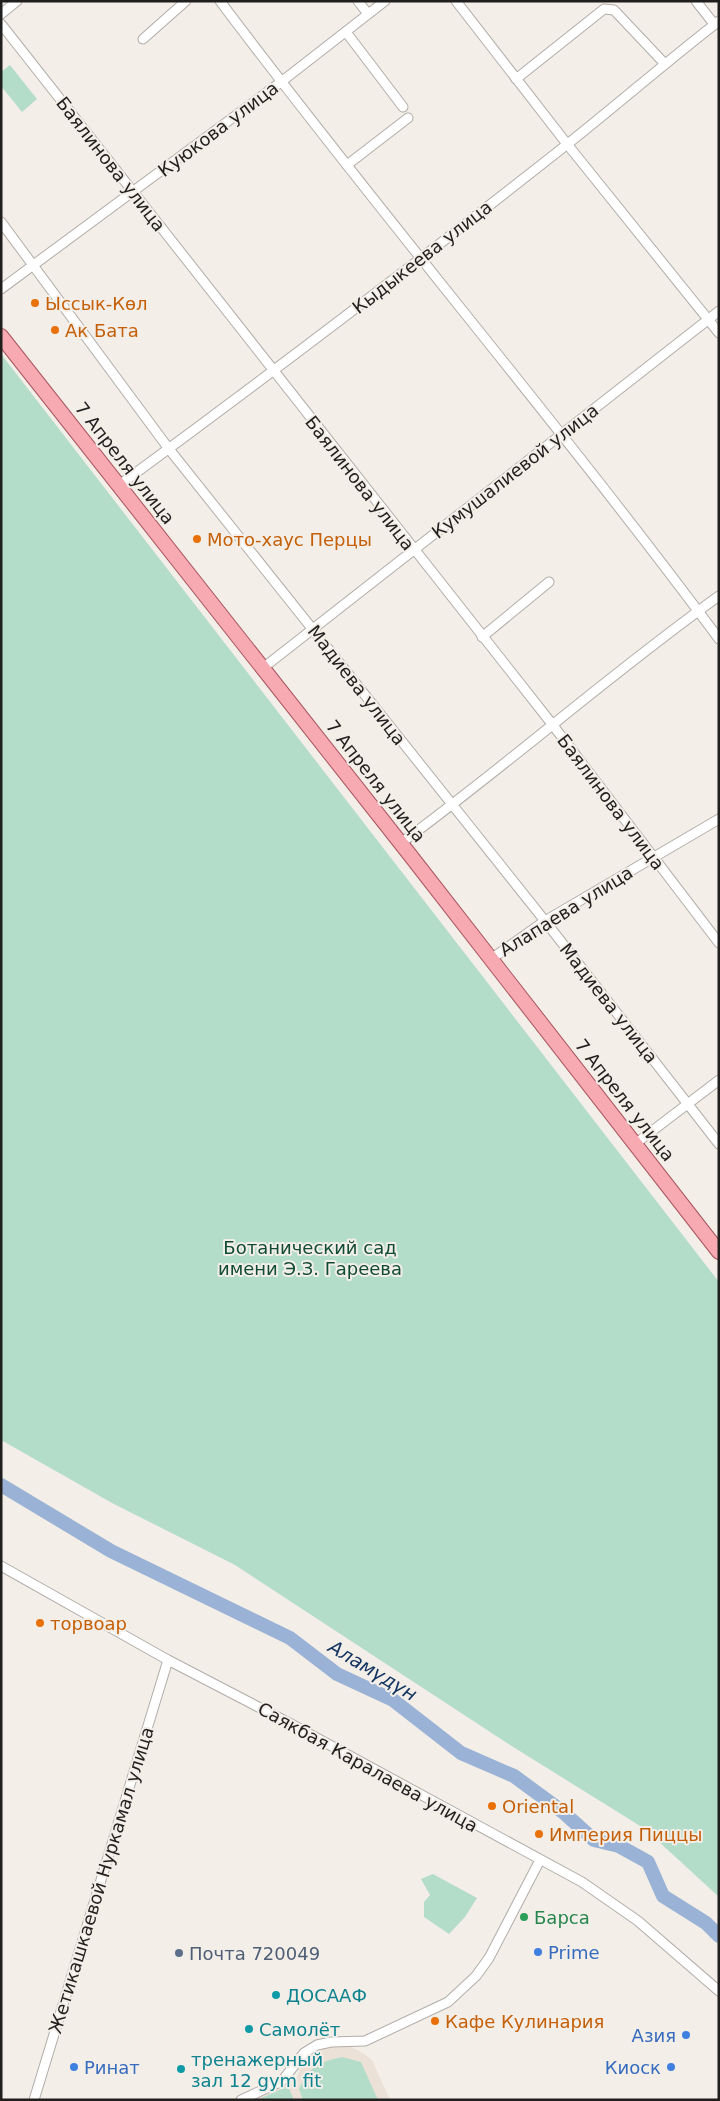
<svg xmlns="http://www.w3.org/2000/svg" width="720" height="2101" viewBox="0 0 720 2101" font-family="'DejaVu Sans',sans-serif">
	<rect width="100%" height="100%" fill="#f3eee8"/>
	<polygon fill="#ece1d6" points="335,2045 349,2046 363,2053 372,2060 390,2100 253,2100 294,2082 303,2063 312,2053 325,2047"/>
	<g fill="#b4ddc9">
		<polygon points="10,65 37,99 22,112 1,86 1,72"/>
		<polygon points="1,354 719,1282 719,1897 645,1829 510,1745 235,1565 112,1503 1,1440"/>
		<polygon points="433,1874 477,1898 465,1917 449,1934 424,1917 424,1902 430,1895 421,1879"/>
		<path d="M 342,2057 L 361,2062 L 378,2100 L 303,2100 L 299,2089 C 309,2067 318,2062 342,2057 Z"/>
		<polygon points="288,2086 294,2100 257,2100"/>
	</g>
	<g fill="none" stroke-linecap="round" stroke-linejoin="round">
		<polyline stroke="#99b2d5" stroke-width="14" points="1,1485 111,1551 290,1638 337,1674 393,1700 461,1753 514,1776 563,1812 594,1840 619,1846 648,1862 663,1896 706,1923 719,1936"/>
		<g stroke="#b2ada9" stroke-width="11">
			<g id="minor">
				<path d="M 220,1 C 382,217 558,422 719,639"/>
				<polyline points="358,1 368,14"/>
				<polyline points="456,1 567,144 719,333"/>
				<polyline points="696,1 714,24"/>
				<polyline points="1,14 17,1"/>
				<polyline points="1,24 552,724 719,943"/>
				<polyline points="346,32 403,107"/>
				<polyline points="143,39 186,1"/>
				<polyline points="516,79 604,9 614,10 665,64"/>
				<polyline points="347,165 408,118"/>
				<polyline points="1,222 169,449 545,921 719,1144"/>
				<polyline points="1,289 281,82 385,1"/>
				<path d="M 118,486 C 269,375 418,262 565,146 C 617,105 667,61 719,21"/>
				<polyline points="482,637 549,582"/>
				<polyline points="263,668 719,311"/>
				<path d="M 401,843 C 509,764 610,674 719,596"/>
				<polyline points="491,959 545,921 719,819"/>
				<polyline points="635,1144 719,1080"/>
				<polyline points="1,1566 168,1660 291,1724 582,1882 638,1921 719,1991"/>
				<polyline points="34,2100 168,1660"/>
				<polyline points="241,2100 282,2081 304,2053 317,2045 331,2042 365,2041 448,2002 476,1976 489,1958 540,1860"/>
			</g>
		</g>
		<g stroke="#a8545d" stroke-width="16">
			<polyline id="primary" points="1,336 410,855 719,1252"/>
		</g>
		<use href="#minor" stroke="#fff" stroke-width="9"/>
		<use href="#primary" stroke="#f7aab2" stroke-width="14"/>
	</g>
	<g fill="#e8710a" stroke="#f3eee8" stroke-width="2">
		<circle cx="35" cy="303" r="5"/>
		<circle cx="55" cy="330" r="5"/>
		<circle cx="197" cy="539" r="5"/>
		<circle cx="40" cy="1623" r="5"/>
		<circle cx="492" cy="1806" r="5"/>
		<circle cx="539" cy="1834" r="5"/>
		<circle cx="435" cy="2021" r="5"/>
	</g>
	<circle fill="#2e9e5b" stroke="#f3eee8" stroke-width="2" cx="524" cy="1917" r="5"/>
	<g fill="#3f7fe0" stroke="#f3eee8" stroke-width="2">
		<circle cx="538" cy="1952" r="5"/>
		<circle cx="686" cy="2035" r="5"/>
		<circle cx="74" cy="2067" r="5"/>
		<circle cx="671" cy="2067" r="5"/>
	</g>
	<circle fill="#5c6f8a" stroke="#f3eee8" stroke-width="2" cx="179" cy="1953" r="5"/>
	<g fill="#0f9aa8" stroke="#f3eee8" stroke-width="2">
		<circle cx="276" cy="1995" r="5"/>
		<circle cx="249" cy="2029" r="5"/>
		<circle cx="181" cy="2069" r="5"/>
	</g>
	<g text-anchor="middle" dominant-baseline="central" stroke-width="4" stroke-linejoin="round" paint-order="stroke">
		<g font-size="18" fill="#211f1e" stroke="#f3eee8">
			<text transform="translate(218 129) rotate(-37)">Куюкова улица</text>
			<text transform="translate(111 164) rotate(52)">Баялинова улица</text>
			<text transform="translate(422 257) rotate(-38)">Кыдыкеева улица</text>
			<text transform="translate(125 463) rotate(52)">7 Апреля улица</text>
			<text transform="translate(515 471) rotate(-38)">Кумушалиевой улица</text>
			<text transform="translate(360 483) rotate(52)">Баялинова улица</text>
			<text transform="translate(357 685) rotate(52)">Мадиева улица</text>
			<text transform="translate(376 781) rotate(52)">7 Апреля улица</text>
			<text transform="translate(611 802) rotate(53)">Баялинова улица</text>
			<text transform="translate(566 911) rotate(-32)">Алапаева улица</text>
			<text transform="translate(609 1003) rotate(52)">Мадиева улица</text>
			<text transform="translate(625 1100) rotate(52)">7 Апреля улица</text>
			<text transform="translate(368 1767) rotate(29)">Саякбая Каралаева улица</text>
			<text transform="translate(101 1880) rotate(-73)">Жетикашкаевой Нуркамал улица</text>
		</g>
		<g font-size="18" fill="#c56008" stroke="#f3eee8" text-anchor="start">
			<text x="45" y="303">Ыссык-Көл</text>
			<text x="65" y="330">Ак Бата</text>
			<text x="207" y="539">Мото-хаус Перцы</text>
			<text x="50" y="1623">торвоар</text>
			<text x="502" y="1806">Oriental</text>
			<text x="549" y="1834">Империя Пиццы</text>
			<text x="445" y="2021">Кафе Кулинария</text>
		</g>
		<g font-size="18" fill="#104b36" stroke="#f3eee8">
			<text x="310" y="1247">Ботанический сад<tspan x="310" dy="21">имени Э.З. Гареева</tspan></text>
		</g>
		<g font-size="18" fill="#27864d" stroke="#f3eee8" text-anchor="start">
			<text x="534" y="1917">Барса</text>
		</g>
		<g font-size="18" fill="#366cbe" stroke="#f3eee8" text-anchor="start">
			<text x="548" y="1952">Prime</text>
			<text x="676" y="2035" text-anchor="end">Азия</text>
			<text x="84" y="2067">Ринат</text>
			<text x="661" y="2067" text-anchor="end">Киоск</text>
		</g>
		<g font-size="18" fill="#4e5e75" stroke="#f3eee8" text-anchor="start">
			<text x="189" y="1953">Почта 720049</text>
		</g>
		<g font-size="18" fill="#0d838f" stroke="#f3eee8" text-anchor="start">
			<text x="286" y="1995">ДОСААФ</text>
			<text x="259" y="2029">Самолёт</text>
			<text x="191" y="2059">тренажерный<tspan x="191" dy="21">зал 12 gym fit</tspan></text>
		</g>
		<g font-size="19" font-style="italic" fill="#133460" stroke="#f3eee8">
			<text transform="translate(373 1670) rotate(31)">Аламүдүн</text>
		</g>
	</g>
	<rect width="720" height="2101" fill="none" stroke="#211f1e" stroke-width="5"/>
</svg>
